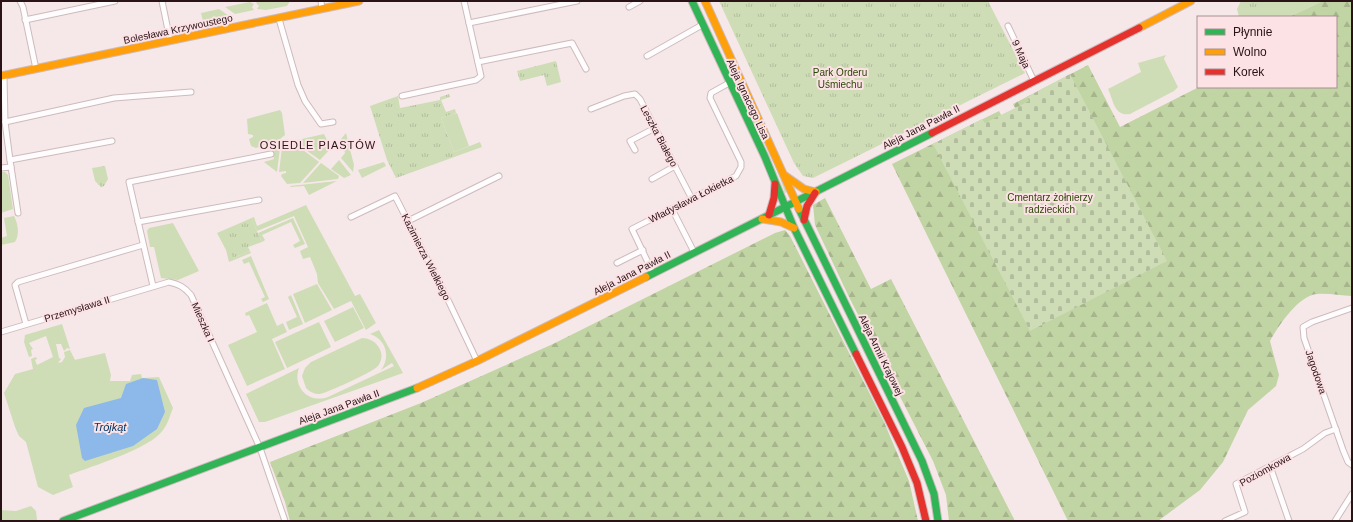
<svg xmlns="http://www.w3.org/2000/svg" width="1353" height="522" viewBox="0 0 1353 522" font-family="Helvetica,sans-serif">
	<defs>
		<pattern id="forest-firs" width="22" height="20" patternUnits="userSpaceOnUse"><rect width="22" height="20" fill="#c1d4a3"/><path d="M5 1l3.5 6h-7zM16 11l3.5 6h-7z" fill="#a6b58c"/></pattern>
		<pattern id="cemetery-stones" width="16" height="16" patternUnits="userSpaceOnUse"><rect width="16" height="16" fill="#ceddb6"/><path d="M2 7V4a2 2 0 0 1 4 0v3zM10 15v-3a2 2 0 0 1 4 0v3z" fill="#b1bd9c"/></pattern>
		<pattern id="park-tufts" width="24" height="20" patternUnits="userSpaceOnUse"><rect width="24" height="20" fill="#ceddb6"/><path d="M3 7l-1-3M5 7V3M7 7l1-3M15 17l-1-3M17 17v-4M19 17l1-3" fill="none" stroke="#b1bd9c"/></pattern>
	</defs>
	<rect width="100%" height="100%" fill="#f6e8e9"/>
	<g fill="#ceddb6">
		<polygon points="258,1 290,1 287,6 266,10 257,9 259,6 256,3"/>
		<polygon points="1241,1 1323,1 1289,17 1239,17 1237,9"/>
		<polygon points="250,2 254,4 252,7 254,10 235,14 225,7"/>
		<polygon points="219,9 229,16 209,24 203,21 201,13"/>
		<path d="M 1166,55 L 1164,59 L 1178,87 L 1174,91 L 1130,114 C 1114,117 1113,99 1108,89 L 1141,72 L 1138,63 Z"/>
		<path d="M 731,66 L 786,186 L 787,192 L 785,193 C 776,162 761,137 746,109 C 738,96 733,81 727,68 Z"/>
		<polygon points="280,110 282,113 285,135 280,139 256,148 251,146 249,139 253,137 253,135 248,134 247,119"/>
		<polygon points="457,113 469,146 454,152 441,118"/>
		<polygon points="346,133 354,165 353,172 341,158 345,153 341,139"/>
		<polygon points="324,134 331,148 320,160 293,141"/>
		<polygon points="283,140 291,141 319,162 300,183 287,184 281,176 282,174 286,173 286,171 279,172"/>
		<polygon points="279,141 281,141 277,172 264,162 274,159 271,144"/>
		<polygon points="339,160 351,175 344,178 331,169"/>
		<polygon points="384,162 386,166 362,178 358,170"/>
		<polygon points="321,163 339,176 338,179 303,183"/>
		<polygon points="1,172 5,172 8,175 13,209 1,213"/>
		<polygon points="337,181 309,195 304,186 291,187 290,186"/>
		<polygon points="306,205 355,296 360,294 376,323 366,330 351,301 334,309 318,283 317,274 310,257 303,259 300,251 308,247 294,216 257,231 252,220 233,258 250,251 251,253 229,262 226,250 217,233 254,217 257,226"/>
		<path d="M 14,216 C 18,224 20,234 15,242 L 1,245 L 1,238 L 7,236 L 4,218 Z"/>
		<polygon points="293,218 305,244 295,248 293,245 300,241 291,222 262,235 265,240 262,242 258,233"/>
		<polygon points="173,223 199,271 178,280 161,278 154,247 150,247 147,231 149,228"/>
		<polygon points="251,256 269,299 263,302 261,299 265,297 249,262 244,264 242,260"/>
		<polygon points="317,284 332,310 305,323 293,294"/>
		<polygon points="291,295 303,324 289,330 286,322 297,317 288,297"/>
		<polygon points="267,303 277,326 283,323 287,332 272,339 285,369 247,386 228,345 257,332 249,315 246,316 245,313"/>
		<polygon points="353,307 364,328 335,342 324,321"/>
		<polygon points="319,322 331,347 287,368 275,342"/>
		<path d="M 62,324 L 70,349 L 67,348 L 64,351 L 61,344 L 56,344 L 59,358 L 61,359 L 58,363 L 62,362 L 65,357 L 64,352 L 70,350 L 75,360 L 70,361 L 105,353 L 111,375 L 110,381 L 130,381 L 132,375 L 141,374 L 142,378 L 159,377 L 173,408 C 170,415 168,424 163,430 C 150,449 92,466 69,475 L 73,487 L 53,495 L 38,487 L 26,442 L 19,436 L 15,427 L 4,393 L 15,374 L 33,369 L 31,359 L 36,357 L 37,359 L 35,360 L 37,365 L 53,357 L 46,336 L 29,343 L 33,349 L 31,350 L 32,356 L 29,357 L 24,342 L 25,335 Z"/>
		<path d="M 379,330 L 403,373 L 265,422 L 259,422 L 246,394 L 299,368 C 292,387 309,404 328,397 L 394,366 L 392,363 L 381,370 C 391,357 386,339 370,334 Z"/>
		<path d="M 362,338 C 377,338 388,355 377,367 C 372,372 327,393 320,394 C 314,394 310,392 306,388 L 302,376 L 305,368 L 311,362 Z"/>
		<polygon points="31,506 36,511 37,520 1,521 1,510 16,511"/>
	</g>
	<g fill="url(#forest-firs)">
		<path d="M 1323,1 L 1352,1 L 1352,296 C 1341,296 1329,293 1317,294 C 1299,295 1278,326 1270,341 L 1279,375 L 1276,386 L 1248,410 L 1223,462 L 1200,490 L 1158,521 L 1068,521 L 892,164 L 999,111 L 1019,149 L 1034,144 L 1013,104 L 1088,65 L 1120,127 L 1199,87 L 1336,87 L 1336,17 L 1289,17 Z"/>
		<polygon points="825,198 871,289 891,279 1015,521 949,521 946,495 933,461 850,299 815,225 813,205"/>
		<polygon points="785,230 790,236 884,422 909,481 918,521 290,521 285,502 270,462 421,403 553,344 775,233"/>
	</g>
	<polygon fill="url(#cemetery-stones)" points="1070,74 1167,261 1030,331 933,144 982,119 985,123 1029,101 1027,97"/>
	<g fill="url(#park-tufts)">
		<circle cx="1253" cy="9" r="9"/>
		<polygon points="719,1 988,1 1025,73 813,178 803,176 794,163"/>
		<polygon points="556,61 561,82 547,86 544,75 520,81 517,71"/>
		<polygon points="449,94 450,97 441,100 446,112 455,109 456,113 441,118 454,152 480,142 482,147 396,178 387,160 370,106 398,96 400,108 440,100 440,97"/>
		<polygon points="105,166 108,179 104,186 101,187 95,181 92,168"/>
		<polygon points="252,220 262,242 248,247 250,251 233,258 222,233"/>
	</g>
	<polygon fill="#8cb8ea" points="143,378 157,380 165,412 157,429 133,446 85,461 82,458 76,425 84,408 121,398 126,384"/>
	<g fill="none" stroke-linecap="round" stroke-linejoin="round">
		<g stroke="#cdbbbd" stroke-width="7">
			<g id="street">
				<polyline points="20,1 23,7 36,69"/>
				<polyline points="162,1 170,40"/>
				<polyline points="321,1 322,9"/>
				<polyline points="629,7 640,1"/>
				<polyline points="279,19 298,85 305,101 321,124 333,122"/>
				<polyline points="25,20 115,1"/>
				<polyline points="469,23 577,1"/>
				<polyline points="1008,26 1034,81"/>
				<polyline points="647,56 702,25"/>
				<polyline points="478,62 572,43 586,69"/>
				<polyline points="4,76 5,122 10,160"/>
				<polyline points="402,96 476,80 481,76 464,1"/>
				<polyline points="591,109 624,96 635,94 640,99 692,199"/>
				<polyline points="5,122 114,98 191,92"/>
				<polyline points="635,150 630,141 655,128"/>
				<polyline points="1,168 11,167"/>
				<polyline points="652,179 675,166"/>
				<polyline points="672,209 694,252"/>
				<polyline points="18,213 10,160 112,141"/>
				<polyline points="351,217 395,196 449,302 477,361"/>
				<polyline points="408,221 499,176"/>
				<polyline points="138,222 259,200"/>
				<polyline points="617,263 643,250"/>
				<polyline points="653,273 632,229 736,176 741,167 741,162 710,98 711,93 729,83"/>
				<polyline points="153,286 129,182 271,154"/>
				<polyline points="1352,308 1312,322 1303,327 1304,338 1343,450 1348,462 1352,465"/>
				<polyline points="26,324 15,285 18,282 143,245"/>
				<path d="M 1,332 L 169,282 C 179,284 184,287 191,295 L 260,448 L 285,521"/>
				<polyline points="1270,466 1289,521"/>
				<polyline points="1225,521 1245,512 1236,484 1303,449 1325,433 1336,429"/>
				<polyline points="1335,521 1352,494"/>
			</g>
		</g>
		<g stroke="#cdbbbd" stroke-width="9">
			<g id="fast">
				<polyline points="692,1 765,157 794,228 856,354"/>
				<polyline points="799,209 922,461 934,494 938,521"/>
				<polyline points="646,277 932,133"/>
				<polyline points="63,521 417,388"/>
			</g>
		</g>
		<g stroke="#cdbbbd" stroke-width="9">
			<g id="slow">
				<polyline points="705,1 799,209"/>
				<polyline points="1139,28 1191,1"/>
				<polyline points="1,76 359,1"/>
				<polyline points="784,175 804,189 816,192"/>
				<polyline points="762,219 781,222 794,228"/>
				<polyline points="417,388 477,361 646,277"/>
			</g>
		</g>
		<g stroke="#cdbbbd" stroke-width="9">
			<g id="jam">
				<polyline points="932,133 1139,28"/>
				<polyline points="769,215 774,198 775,184"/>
				<polyline points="804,220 807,206 815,193"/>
				<polyline points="856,354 902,447 917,483 926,521"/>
			</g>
		</g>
		<use href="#street" stroke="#fefcfc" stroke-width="5"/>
		<use href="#fast" stroke="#30b455" stroke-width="7"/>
		<use href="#slow" stroke="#ff9f0a" stroke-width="7"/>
		<use href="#jam" stroke="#e5322d" stroke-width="7"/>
	</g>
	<g text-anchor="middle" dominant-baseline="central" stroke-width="4" stroke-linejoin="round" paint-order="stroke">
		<g font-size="10" fill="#291316" stroke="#fce2e5">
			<text transform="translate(178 29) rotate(-12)">Bolesława Krzywoustego</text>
			<text transform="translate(1021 54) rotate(66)">9 Maja</text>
			<text transform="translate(748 99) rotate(65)">Aleja Ignacego Lisa</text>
			<text transform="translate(921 127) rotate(-27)">Aleja Jana Pawła II</text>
			<text transform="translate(659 136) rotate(62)">Leszka Białego</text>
			<text transform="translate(691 199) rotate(-27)">Władysława Łokietka</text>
			<text transform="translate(426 257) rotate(63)">Kazimierza Wielkiego</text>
			<text transform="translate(632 273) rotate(-27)">Aleja Jana Pawła II</text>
			<text transform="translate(77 309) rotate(-17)">Przemysława II</text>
			<text transform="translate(203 322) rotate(66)">Mieszka I</text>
			<text transform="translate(881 355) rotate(64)">Aleja Armii Krajowej</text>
			<text transform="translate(1316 372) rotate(71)">Jagodowa</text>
			<text transform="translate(339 407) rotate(-20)">Aleja Jana Pawła II</text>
			<text transform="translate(1265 470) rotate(-29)">Poziomkowa</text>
		</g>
		<g font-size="10" fill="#2a4605" stroke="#fce2e5">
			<text x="840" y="72">Park Orderu<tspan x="840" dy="12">Uśmiechu</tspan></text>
			<text x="1050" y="197">Cmentarz żołnierzy<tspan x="1050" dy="12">radzieckich</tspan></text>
		</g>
		<g font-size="11" letter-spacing="1" fill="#291316" stroke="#fce2e5">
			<text x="318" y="145">OSIEDLE PIASTÓW</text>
		</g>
		<g font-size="11" font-style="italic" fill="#003462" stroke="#fce2e5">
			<text x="110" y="427">Trójkąt</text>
		</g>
	</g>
	<rect width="1353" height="522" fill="none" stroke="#291316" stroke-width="4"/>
	<rect x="1197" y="16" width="140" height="72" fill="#fce2e5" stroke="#a88f92"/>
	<rect x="1205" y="29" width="20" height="6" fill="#30b455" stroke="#a88f92"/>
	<text x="1233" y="36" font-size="12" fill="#291316">Płynnie</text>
	<rect x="1205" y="49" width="20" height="6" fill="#ff9f0a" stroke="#a88f92"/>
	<text x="1233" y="56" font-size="12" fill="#291316">Wolno</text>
	<rect x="1205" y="69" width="20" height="6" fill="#e5322d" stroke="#a88f92"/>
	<text x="1233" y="76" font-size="12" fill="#291316">Korek</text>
</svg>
